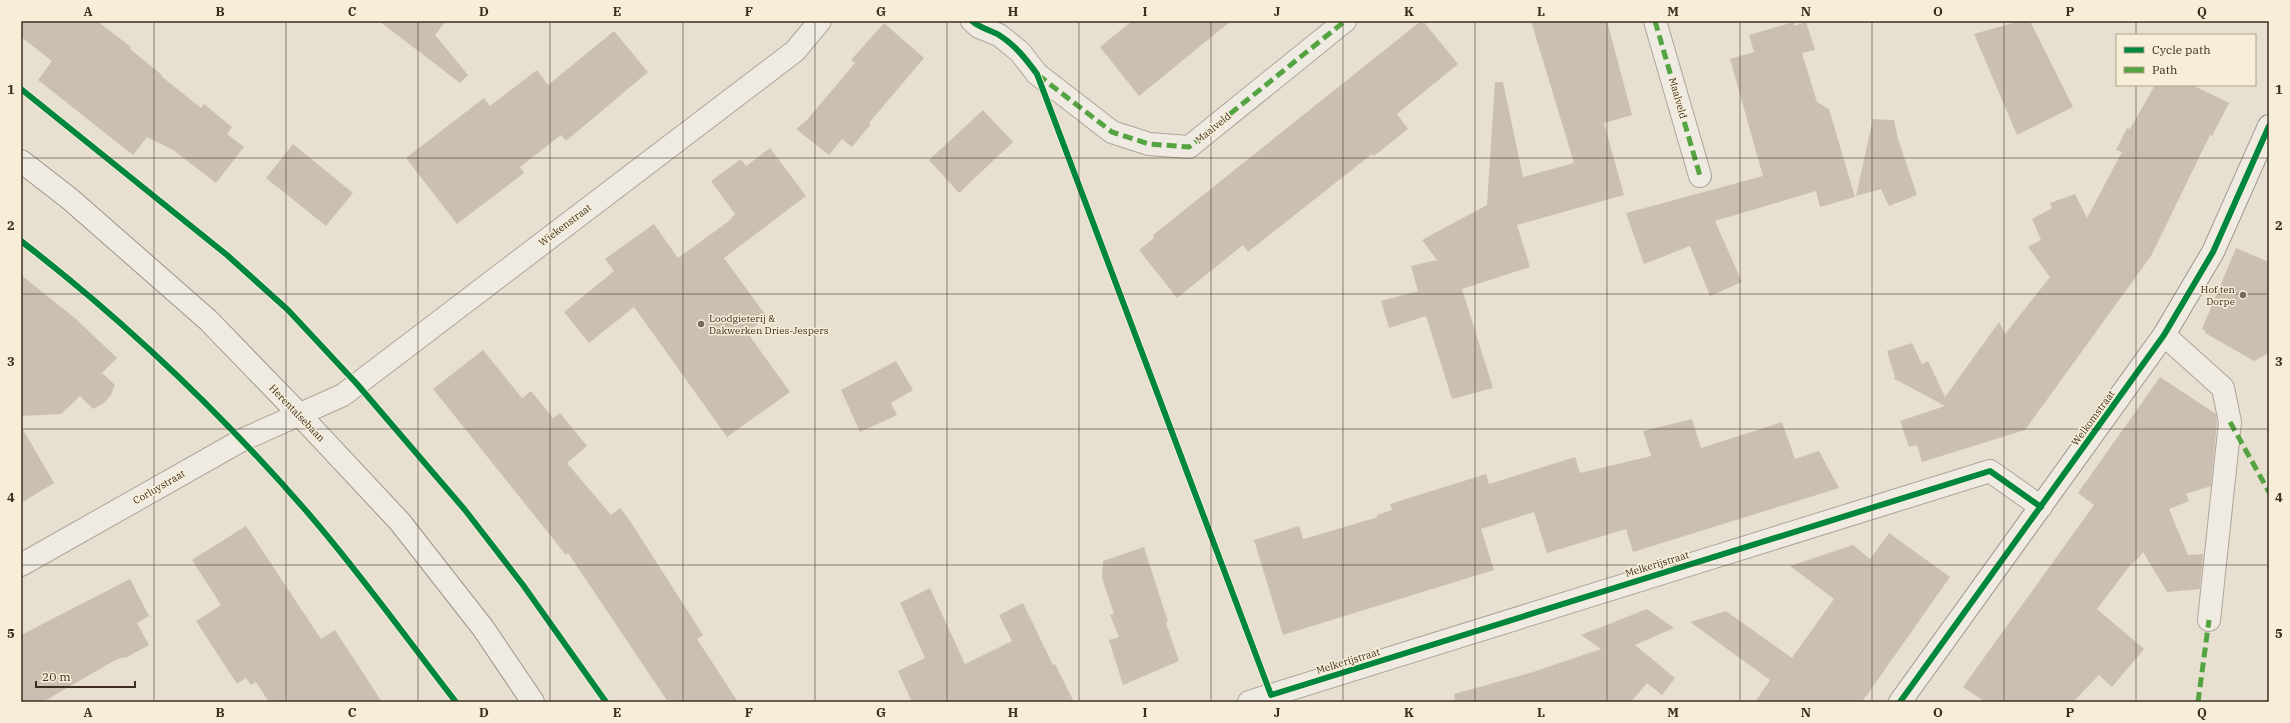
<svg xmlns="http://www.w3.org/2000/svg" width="2290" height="723" viewBox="0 0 2290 723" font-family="'IBM Plex Serif',serif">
	<rect width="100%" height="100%" fill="#e7e0d1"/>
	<g fill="#cbbfb2">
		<polygon points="21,21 97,21 131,47 130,49 162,75 161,76 201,108 204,104 232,127 227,134 244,147 216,183 173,150 147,137 133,155 38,80 52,61 21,37"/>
		<polygon points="379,21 446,21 435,35 468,75 460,83"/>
		<polygon points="1132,21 1231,21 1139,96 1100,47"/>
		<polygon points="1421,21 1423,21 1458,64 1397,114 1408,129 1374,156 1372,154 1248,252 1243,245 1177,298 1139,250 1154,238 1153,235"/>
		<polygon points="1531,21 1607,21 1632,115 1604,123 1624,195 1517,225 1530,267 1462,289 1493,388 1452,399 1426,316 1389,328 1381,301 1418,291 1411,266 1437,260 1422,240 1487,205 1495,82 1503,82 1523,177 1574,163"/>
		<polygon points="2020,21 2030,21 2073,107 2017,135 1974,34"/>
		<polygon points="1794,22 1794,26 1806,22 1815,50 1802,53 1817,102 1829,109 1855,197 1820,207 1816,191 1715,221 1742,282 1710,296 1690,246 1644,264 1626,213 1763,176 1730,59 1754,52 1749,35"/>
		<polygon points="884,23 924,58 869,123 871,124 852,147 842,139 829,155 796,129 806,121 855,63 851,60"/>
		<polygon points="614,31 648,72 566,141 561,135 520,167 524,173 457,224 406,158 484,98 490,106 537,70 548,85"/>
		<polygon points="2155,85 2192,85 2229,103 2212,136 2210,135 2151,256 2025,430 1922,462 1917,445 1909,447 1900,421 1945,406 1893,378 1895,377 1887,351 1912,343 1922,364 1928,361 1945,397 1999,322 2005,334 2050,277 2028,247 2041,240 2032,219 2052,208 2050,203 2075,194 2087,218 2122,152 2116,150 2127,128 2130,129"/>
		<polygon points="983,110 1013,142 959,193 929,160"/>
		<polygon points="1873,119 1894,120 1898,139 1917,195 1889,206 1881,189 1856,196"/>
		<polygon points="293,144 353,193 326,226 266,178"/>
		<polygon points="770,148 806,196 724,258 767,317 747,332 790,392 727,437 634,307 589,343 564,312 614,271 605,259 654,224 678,258 729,221 735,214 711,181 741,159 746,166"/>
		<polygon points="2236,248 2269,262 2269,353 2254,361 2205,333 2205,331 2202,329"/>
		<polygon points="21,275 76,319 117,358 102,373 115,385 111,395 104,403 93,409 80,396 61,414 21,416"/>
		<polygon points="483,350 522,398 531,391 553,418 560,413 587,446 567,463 611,515 620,508 630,521 703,635 697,639 738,702 668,702 568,553 566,555 433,389"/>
		<polygon points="896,361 913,390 891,403 897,415 860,432 841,390"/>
		<polygon points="2160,377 2216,414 2217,423 2211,486 2186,494 2189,501 2169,509 2188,555 2203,554 2200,589 2167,592 2143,552 2133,564 2132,563 2097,609 2144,649 2112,687 2099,675 2073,702 1985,702 1963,687 2094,505 2078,493"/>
		<polygon points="1692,419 1701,448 1782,422 1795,459 1819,451 1839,488 1633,552 1626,529 1547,553 1534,512 1481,529 1494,570 1283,635 1254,540 1299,526 1303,539 1314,536 1378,517 1377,515 1392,510 1390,504 1486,474 1489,484 1575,457 1580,473 1651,456 1643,431"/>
		<polygon points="21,426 54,483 21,503"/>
		<polygon points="246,526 321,639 335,630 382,702 269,702 256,682 251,685 246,678 237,684 196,621 221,605 192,560"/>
		<polygon points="1889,533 1950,577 1862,702 1755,702 1770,680 1690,622 1726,611 1792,658 1834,599 1790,566 1853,545 1870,559"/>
		<polygon points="1144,547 1168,622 1166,623 1179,661 1123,685 1109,640 1119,637 1110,615 1114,614 1102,578 1103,561"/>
		<polygon points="130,579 149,616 137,623 149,645 127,657 117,659 43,702 21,702 21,635"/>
		<polygon points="930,588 965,664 1012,641 999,615 1023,603 1053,665 1055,664 1074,702 912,702 898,671 925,658 900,603"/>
		<polygon points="1647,609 1674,628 1635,645 1675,678 1662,695 1647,683 1631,702 1455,702 1454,694 1533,672 1601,649 1581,635"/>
	</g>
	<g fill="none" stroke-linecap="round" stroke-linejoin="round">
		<g stroke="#ada599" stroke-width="24">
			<g id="street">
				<polyline points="972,21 979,27 999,35 1020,52 1037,74 1112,132 1149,144 1189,147 1345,21"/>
				<polyline points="1655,21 1700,176"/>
				<polyline points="2164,335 2223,388 2230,422 2209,620"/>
				<polyline points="21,565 242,440 343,395 795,51 820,21"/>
				<polyline points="1249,702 1990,471 2041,507"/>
			</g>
		</g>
		<g stroke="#9c958a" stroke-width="24">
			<g id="secondary">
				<polyline points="21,161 70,199 208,320 299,414 400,522 483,628 533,702"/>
				<polyline points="1900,702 2164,335 2213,252 2269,126"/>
			</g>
		</g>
		<use href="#street" stroke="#efebe3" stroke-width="22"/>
		<use href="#secondary" stroke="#efebe3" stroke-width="22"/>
		<g stroke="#54a441" stroke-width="5" stroke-dasharray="10 5" stroke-linecap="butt">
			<polyline points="1655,21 1700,176"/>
			<polyline points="1038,75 1112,132 1149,144 1189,147 1345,21"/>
			<polyline points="2230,422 2269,492"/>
			<polyline points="2198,702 2209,620"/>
		</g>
		<g stroke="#f7eed8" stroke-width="8">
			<g id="cycleway">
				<path d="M 972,21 C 980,28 990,30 999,35 C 1015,45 1026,59 1037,74 L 1271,695 L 1990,471 L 2041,507"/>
				<polyline points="21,89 227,255 288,310 357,384 465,510 523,585 606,702"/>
				<path d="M 21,241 C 126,322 221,413 308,513 C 360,573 407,639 456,702"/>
				<polyline points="1900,702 2164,335 2213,252 2269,126"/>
			</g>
		</g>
		<use href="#cycleway" stroke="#00873e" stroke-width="6"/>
	</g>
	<path fill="none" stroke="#3d2e20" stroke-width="1" stroke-opacity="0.55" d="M 154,21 L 154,702M 286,21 L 286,702M 418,21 L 418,702M 550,21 L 550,702M 683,21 L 683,702M 815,21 L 815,702M 947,21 L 947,702M 1079,21 L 1079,702M 1211,21 L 1211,702M 1343,21 L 1343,702M 1475,21 L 1475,702M 1607,21 L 1607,702M 1740,21 L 1740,702M 1872,21 L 1872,702M 2004,21 L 2004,702M 2136,21 L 2136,35M 2136,85 L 2136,702M 21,158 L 2269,158M 21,294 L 2269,294M 21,429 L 2269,429M 21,565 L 2269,565"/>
	<g fill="#786c5e" stroke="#f7eed8" stroke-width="1.5">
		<circle cx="2243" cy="295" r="4"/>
		<circle cx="701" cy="324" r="4"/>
	</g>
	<g text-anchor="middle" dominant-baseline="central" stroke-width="3" stroke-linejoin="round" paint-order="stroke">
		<g font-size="10" fill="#3d2e20" stroke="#f7eed8">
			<text transform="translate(1678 98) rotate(74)">Maalveld</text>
			<text transform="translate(1213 128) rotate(-39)">Maalveld</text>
			<text transform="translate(565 225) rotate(-37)">Wiekenstraat</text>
			<text transform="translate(297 413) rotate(46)">Herentalsebaan</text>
			<text transform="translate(2093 418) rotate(-54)">Welkomstraat</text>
			<text transform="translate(159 487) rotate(-30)">Corluystraat</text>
			<text transform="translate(1657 564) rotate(-17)">Melkerijstraat</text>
			<text transform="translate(1348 661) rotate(-17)">Melkerijstraat</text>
		</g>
		<g font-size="10" fill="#3d2e20" stroke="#f7eed8" text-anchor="end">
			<text x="2235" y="289">Hof ten<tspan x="2235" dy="12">Dorpe</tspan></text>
			<text x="709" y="318" text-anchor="start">Loodgieterij &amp;<tspan x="709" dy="12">Dakwerken Dries-Jespers</tspan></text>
		</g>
	</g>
	<rect width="2290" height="723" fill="none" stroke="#f7eed8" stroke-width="44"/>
	<rect x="2116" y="34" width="140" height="52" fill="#f7eed8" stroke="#ada18e"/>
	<rect x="2124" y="47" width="20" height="6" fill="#00873e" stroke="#ada18e"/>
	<text x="2152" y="54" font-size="12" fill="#3d2e20">Cycle path</text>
	<rect x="2124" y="67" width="20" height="6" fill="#54a441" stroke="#ada18e"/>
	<text x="2152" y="74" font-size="12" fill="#3d2e20">Path</text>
	<path d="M36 681v6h99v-6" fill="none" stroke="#3d2e20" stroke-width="2"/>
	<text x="42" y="681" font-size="12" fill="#3d2e20" stroke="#f7eed8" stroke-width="3" paint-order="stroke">20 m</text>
	<rect x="22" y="22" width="2246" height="679" fill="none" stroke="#3d2e20" stroke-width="1.5"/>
	<g font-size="13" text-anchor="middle" font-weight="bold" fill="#3d2e20">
		<text x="88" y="16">A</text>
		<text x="220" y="16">B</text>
		<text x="352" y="16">C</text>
		<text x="484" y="16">D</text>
		<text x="617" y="16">E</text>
		<text x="749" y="16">F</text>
		<text x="881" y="16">G</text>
		<text x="1013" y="16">H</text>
		<text x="1145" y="16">I</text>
		<text x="1277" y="16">J</text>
		<text x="1409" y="16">K</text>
		<text x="1541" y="16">L</text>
		<text x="1673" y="16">M</text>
		<text x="1806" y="16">N</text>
		<text x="1938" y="16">O</text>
		<text x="2070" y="16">P</text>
		<text x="2202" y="16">Q</text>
		<text x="11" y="94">1</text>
		<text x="2279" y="94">1</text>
		<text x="11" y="230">2</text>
		<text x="2279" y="230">2</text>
		<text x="11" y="366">3</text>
		<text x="2279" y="366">3</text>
		<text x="11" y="502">4</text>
		<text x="2279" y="502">4</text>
		<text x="11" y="638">5</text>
		<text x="2279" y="638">5</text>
		<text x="88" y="717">A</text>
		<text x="220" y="717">B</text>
		<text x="352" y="717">C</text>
		<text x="484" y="717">D</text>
		<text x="617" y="717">E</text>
		<text x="749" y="717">F</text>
		<text x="881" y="717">G</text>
		<text x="1013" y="717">H</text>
		<text x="1145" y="717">I</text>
		<text x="1277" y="717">J</text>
		<text x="1409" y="717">K</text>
		<text x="1541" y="717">L</text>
		<text x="1673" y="717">M</text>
		<text x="1806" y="717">N</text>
		<text x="1938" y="717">O</text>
		<text x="2070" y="717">P</text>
		<text x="2202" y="717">Q</text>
	</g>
</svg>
